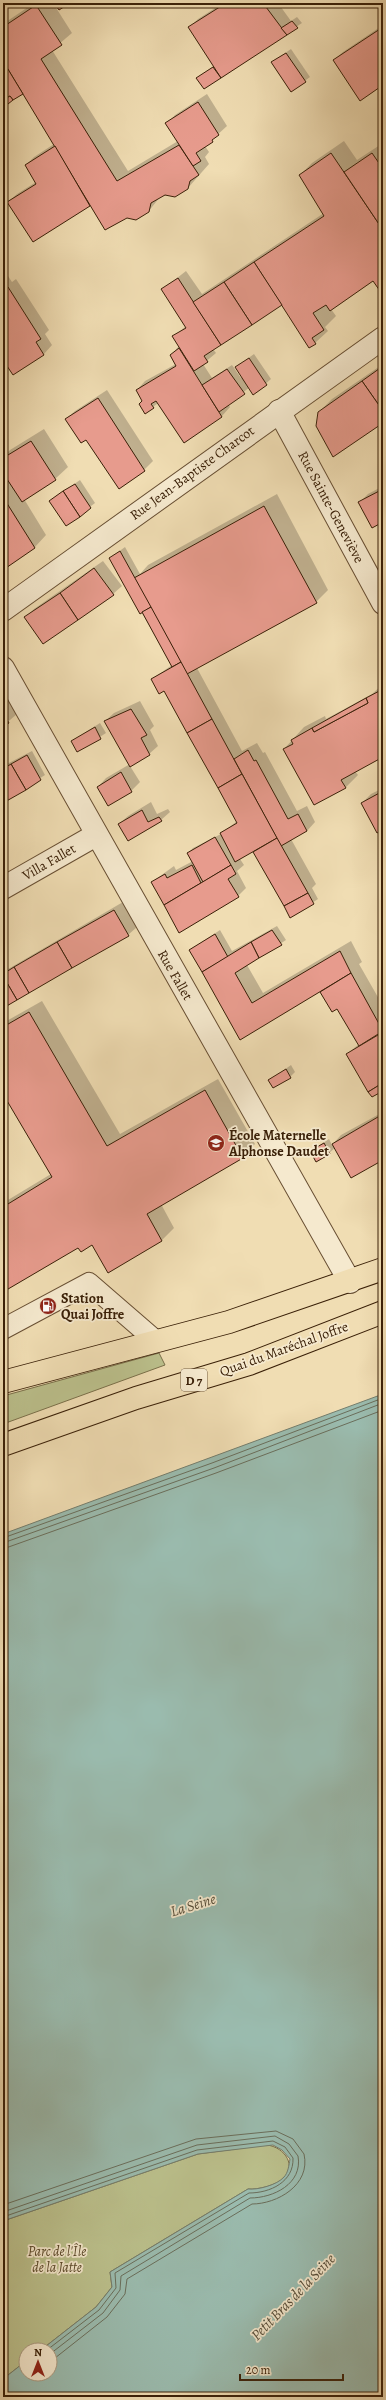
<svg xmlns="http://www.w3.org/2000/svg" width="386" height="2400" viewBox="0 0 386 2400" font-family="Alegreya,serif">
	<rect width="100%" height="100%" fill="#f0ddb3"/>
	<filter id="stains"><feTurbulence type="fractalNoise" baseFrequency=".005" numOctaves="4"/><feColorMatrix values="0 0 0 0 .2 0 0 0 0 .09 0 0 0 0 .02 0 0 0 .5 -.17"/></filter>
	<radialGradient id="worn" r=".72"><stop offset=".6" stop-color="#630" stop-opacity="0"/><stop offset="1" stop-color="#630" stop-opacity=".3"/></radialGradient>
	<g fill="#bbc08c" stroke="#7a704a">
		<polygon points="159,1353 165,1365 3,1424 3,1396"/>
		<path d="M 265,2145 C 281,2145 298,2163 284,2178 C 277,2185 258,2190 248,2189 L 110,2272 L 112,2287 L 96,2307 L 41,2350 L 26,2350 L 26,2361 L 3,2379 L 3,2221 L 198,2154 Z"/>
	</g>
	<path fill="#9abbae" stroke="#747d6c" d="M 383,1394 L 383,2397 L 3,2397 L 3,2379 L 26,2361 L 26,2374 L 50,2374 L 50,2350 L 41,2350 L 96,2307 L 112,2287 L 110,2272 L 248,2189 C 258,2190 277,2185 284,2177 C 288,2173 289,2165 290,2159 L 282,2150 L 273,2145 L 198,2154 L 3,2221 L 3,1534 Z"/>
	<g fill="#0003">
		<polygon points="34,3 53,3 72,33 52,50 128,171 178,141 167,124 175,115 207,94 227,126 205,146 209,152 205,157 209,164 187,189 160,197 148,212 91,204 8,202 17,194 36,182 26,165 34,157 54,144 23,93 3,99 3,24"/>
		<polygon points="223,3 278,3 291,21 297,17 302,23 204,88 198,78 214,66 189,28 198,19"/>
		<polygon points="383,25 383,84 334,60 343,52"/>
		<polygon points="291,49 310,77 291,91 272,62"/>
		<polygon points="344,141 357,160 383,143 383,288 373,279 331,309 336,316 325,327 328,331 315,343 282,304 213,349 216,353 203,364 212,378 232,365 241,378 243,377 236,367 254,354 271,379 254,394 250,387 228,404 230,407 222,416 185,442 158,403 153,407 143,401 137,390 145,381 176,364 171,355 179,346 173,337 186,326 163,289 186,271 202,294 324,213 300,175 312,163"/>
		<polygon points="4,270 12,282 16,279 49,330 45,334 52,345 44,354 13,374 3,358"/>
		<polygon points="383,364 383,428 380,423 319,412 332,399"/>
		<polygon points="107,390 153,461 144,470 87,439 66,419 75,411"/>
		<polygon points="44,429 68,467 55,479 24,499 46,535 35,547 3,569 3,457 10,450"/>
		<polygon points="80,480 95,503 66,525 50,501"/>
		<polygon points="383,486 383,521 359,503 368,494"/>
		<polygon points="277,494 328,590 316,602 197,668 242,751 257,743 263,753 265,752 297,811 307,806 315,822 307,831 291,839 316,884 312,888 318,899 291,917 254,851 240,859 244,865 237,871 246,888 238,896 152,882 174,866 176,870 193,861 188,853 193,848 221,834 237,821 165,689 152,679 172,665 110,558 125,547 140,574 148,565"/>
		<polygon points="103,561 122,586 113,594 26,617 34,609"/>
		<polygon points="383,684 383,756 355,771 358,775 345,788 284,749 304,727 325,716 326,719 372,694"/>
		<polygon points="3,690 17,714 3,726"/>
		<polygon points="140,701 154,726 150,730 158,746 149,754 130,766 140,782 131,791 98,787 106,778 130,764 105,721 114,713"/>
		<polygon points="100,723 106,733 78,751 72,741"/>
		<polygon points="32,751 45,775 3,802 3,766"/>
		<polygon points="383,788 383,829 362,803 371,794"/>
		<polygon points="151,802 157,814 168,809 170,812 161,820 128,840 119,824 128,816"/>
		<polygon points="123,902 137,927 128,935 3,1007 3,972"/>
		<polygon points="277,926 286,940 247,965 263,993 351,941 362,962 359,964 383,1006 383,1090 372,1096 347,1054 359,1044 338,1007 332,1011 320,991 241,1039 190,950 220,930 232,951"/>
		<polygon points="42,1001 120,1134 218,1079 255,1144 242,1157 161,1204 174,1228 162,1240 109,1272 92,1244 79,1246 3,1291 3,1203 51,1174 3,1092 3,1023"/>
		<polygon points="291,1065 295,1072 290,1077 270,1080"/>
		<polygon points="383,1112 383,1159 335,1148 329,1153 311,1151 329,1139 332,1145 341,1135"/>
	</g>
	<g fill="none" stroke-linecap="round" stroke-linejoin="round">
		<g stroke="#6a6e5b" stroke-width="1">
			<polyline points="3,1538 212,1463 383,1398"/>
			<polyline points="3,1543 214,1468 383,1403"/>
			<polyline points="3,1549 216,1473 383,1410"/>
			<path d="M 3,2205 L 196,2139 L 276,2131 L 293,2139 L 304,2154 C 311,2185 277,2204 252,2204 L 127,2279 L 125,2294 L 107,2317 L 50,2362"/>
			<path d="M 3,2212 L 197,2145 L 275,2136 L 289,2144 L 298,2156 C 303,2184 273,2198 250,2198 L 121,2276 L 120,2290 L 103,2313 L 50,2354"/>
			<path d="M 3,2217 L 197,2150 L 273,2141 L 285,2147 L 293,2158 C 294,2182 270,2193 249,2193 L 115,2273 L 116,2288 L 99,2310 L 47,2350"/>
		</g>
	</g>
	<g fill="#e79b8d" stroke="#3a2008">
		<polygon points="54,3 70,3 59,10"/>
		<polygon points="226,3 263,3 287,35 221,78 188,27"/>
		<polygon points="36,5 62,45 41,59 117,181 179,145 199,175 190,181 188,189 175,197 165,195 151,203 149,212 136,220 127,218 105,230 3,61 3,27"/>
		<polygon points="292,21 298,28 287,35 281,28"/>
		<polygon points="383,27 383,85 360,101 333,60"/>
		<polygon points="286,53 306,82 291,92 271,62"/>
		<polygon points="3,61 23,94 13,100 10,96 3,100"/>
		<polygon points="213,67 221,78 204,89 196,78"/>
		<polygon points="10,96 13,100 8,104 5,99"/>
		<polygon points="198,102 219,135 212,140 213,142 196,153 201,161 193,166 165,123"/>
		<polygon points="55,146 90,206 33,242 7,202 36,184 25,165"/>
		<polygon points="331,153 383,230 383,289 380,291 373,281 330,311 326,305 313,313 324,330 312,338 316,344 309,348 254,262 324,216 299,175"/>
		<polygon points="372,153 383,169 383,230 344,172"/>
		<polygon points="254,262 282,305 252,325 224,282"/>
		<polygon points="178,278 221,345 204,356 208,362 194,371 172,336 186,328 161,289"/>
		<polygon points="224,282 252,325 221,345 193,302"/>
		<polygon points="8,287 41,339 36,342 44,355 13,375 3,360 3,290"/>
		<polygon points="179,348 222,417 184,443 156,401 151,404 154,408 145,414 139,404 142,401 136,390 176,366 170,355"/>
		<polygon points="249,358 267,385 253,395 235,367"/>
		<polygon points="383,366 383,411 362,381"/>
		<polygon points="227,369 245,394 219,412 202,385"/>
		<polygon points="362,381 383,411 383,430 380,425 333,457 316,426 318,412"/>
		<polygon points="98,398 145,471 119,489 86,440 81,443 65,419"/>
		<polygon points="31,441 56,480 22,502 3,473 3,458"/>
		<polygon points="75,484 91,508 80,517 63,491"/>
		<polygon points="383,489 383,522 372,528 358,502"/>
		<polygon points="63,491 80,517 66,526 49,501"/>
		<polygon points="3,497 35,548 3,570"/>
		<polygon points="264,506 317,603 187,674 134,578"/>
		<polygon points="120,551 151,607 140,614 109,558"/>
		<polygon points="94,568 114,595 78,620 60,593"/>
		<polygon points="60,593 78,620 43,644 24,617"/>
		<polygon points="151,607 181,662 172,667 142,612"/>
		<polygon points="181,662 212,719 187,733 164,691 159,694 151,679"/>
		<polygon points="383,689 383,757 341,780 346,788 314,805 283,749 293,744 291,740 312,728 314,732 368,703 366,698"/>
		<polygon points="366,698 368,703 314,732 312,728"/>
		<polygon points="131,709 147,735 141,738 150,755 130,767 104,721"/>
		<polygon points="3,713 9,723 3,727"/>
		<polygon points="212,719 242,774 218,788 187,733"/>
		<polygon points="95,727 101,739 77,752 71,741"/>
		<polygon points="248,750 254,761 256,760 288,819 298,814 307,831 281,846 234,759"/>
		<polygon points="27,755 41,780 26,790 11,764"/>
		<polygon points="11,764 26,790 3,803 3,769"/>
		<polygon points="121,772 132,792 108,806 97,787"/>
		<polygon points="242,774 277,838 235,862 220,833 237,823 218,788"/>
		<polygon points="383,791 383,830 377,833 361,803"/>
		<polygon points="142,810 148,822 159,817 162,821 128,841 118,824"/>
		<polygon points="215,837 231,865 203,882 187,853"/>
		<polygon points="277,838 308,893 284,906 253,852"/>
		<polygon points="192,865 201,883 164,905 151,882 165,874 167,878"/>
		<polygon points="231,865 236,874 228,879 239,897 179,933 164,905"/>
		<polygon points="308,893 314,904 290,918 284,906"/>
		<polygon points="114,910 129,936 72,968 57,942"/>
		<polygon points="272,930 282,945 259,958 251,942"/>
		<polygon points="215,934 228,957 202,972 189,950"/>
		<polygon points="57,942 72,968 29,993 14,967"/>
		<polygon points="251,942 259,958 235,973 252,1003 340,951 351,973 240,1040 202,972"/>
		<polygon points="14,967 29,993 17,1000 3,976 3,974"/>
		<polygon points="351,973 383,1031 359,1046 337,1009 332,1012 320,992"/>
		<polygon points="3,976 17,1000 5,1007 3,1005"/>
		<polygon points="29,1012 107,1146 205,1090 243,1158 147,1214 162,1241 108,1273 92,1245 81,1252 78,1248 3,1292 3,1207 52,1177 3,1094 3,1027"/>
		<polygon points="383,1032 383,1087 381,1084 368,1092 346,1054"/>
		<polygon points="286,1069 291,1078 273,1088 268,1080"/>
		<polygon points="381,1084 383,1091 372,1097 368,1092"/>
		<polygon points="383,1114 383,1160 351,1178 332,1144"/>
		<polygon points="324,1143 330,1154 316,1162 310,1151"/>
	</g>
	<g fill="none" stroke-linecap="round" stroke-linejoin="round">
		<g stroke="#684f33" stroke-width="22">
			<polyline id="lane" points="3,1329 89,1283 156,1341"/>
		</g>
		<g stroke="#684f33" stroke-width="24">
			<g id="street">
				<polyline points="279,411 383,603"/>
				<polyline points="3,610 383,338"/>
				<polyline points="3,668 350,1282"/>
				<polyline points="3,888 96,835"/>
			</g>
		</g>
		<g stroke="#3a2008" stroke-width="24">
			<g id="primary">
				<polyline points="3,1382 229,1322 383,1269"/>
				<polyline points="3,1445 136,1398 249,1364 383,1312"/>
			</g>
		</g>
		<use href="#lane" stroke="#f5e9ce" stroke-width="20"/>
		<use href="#street" stroke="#f5e9ce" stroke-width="22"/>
		<use href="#primary" stroke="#f0ddb3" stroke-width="22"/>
	</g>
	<defs>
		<g id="school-disc" transform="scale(0.9)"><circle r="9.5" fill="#8f2418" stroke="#f5e9ce"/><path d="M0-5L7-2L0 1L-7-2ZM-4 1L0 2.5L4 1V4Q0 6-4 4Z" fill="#fff"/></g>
		<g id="fuel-disc" transform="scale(0.9)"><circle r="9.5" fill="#8f2418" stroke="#f5e9ce"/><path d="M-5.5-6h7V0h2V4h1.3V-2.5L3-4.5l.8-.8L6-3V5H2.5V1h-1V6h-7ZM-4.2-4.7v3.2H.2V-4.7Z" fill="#fff"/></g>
	</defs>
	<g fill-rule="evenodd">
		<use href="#school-disc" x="216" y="1143"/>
		<use href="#fuel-disc" x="48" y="1306"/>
	</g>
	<g text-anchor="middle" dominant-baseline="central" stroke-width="3.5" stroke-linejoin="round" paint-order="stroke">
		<rect fill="#f5e9ce" stroke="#725c43" stroke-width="1" x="181" y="1369" width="26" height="22" rx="3"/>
		<g font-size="13" font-weight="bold" fill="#3a2008">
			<text x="194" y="1380">D 7</text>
		</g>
		<g font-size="14" fill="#3a2008" stroke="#f5e9ce">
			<text transform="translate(192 473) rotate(-36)">Rue Jean-Baptiste Charcot</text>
			<text transform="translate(331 507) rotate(62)">Rue Sainte-Geneviève</text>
			<text transform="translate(49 862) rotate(-30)">Villa Fallet</text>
			<text transform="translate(175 975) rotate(60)">Rue Fallet</text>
			<text transform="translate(284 1349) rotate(-20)">Quai du Maréchal Joffre</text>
		</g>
		<g font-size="14" font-weight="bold" fill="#3a2008" stroke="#f5e9ce" text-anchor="start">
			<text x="229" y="1135">École Maternelle<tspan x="229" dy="16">Alphonse Daudet</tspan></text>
			<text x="61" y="1298">Station<tspan x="61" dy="16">Quai Joffre</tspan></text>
		</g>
		<g font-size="14" font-style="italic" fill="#5a4829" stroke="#f5e9ce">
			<text x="57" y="2251">Parc de l'Île<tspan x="57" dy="16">de la Jatte</tspan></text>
		</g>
		<g font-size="15" font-style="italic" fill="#574e3a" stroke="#f5e9ce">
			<text transform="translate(193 1905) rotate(-17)">La Seine</text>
			<text transform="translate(293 2297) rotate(-46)">Petit Bras de la Seine</text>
		</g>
	</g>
	<rect width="386" height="2400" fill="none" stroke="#f0ddb3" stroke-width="16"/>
	<rect x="4" y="4" width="378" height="2392" fill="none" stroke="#3a2008" stroke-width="2"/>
	<rect x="8" y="8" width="370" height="2384" fill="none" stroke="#3a2008"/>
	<g transform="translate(38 2362)"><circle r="19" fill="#f5e9ce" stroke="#aa997f"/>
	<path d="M0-3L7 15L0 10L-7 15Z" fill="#8f2418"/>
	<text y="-6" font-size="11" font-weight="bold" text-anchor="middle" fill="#3a2008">N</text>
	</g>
	<path d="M240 2374v6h103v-6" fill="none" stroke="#3a2008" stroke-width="2"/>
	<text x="246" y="2374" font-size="12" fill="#3a2008" stroke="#f5e9ce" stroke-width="3" paint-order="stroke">20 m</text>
	<rect width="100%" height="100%" filter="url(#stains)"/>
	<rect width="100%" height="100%" fill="url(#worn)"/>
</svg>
